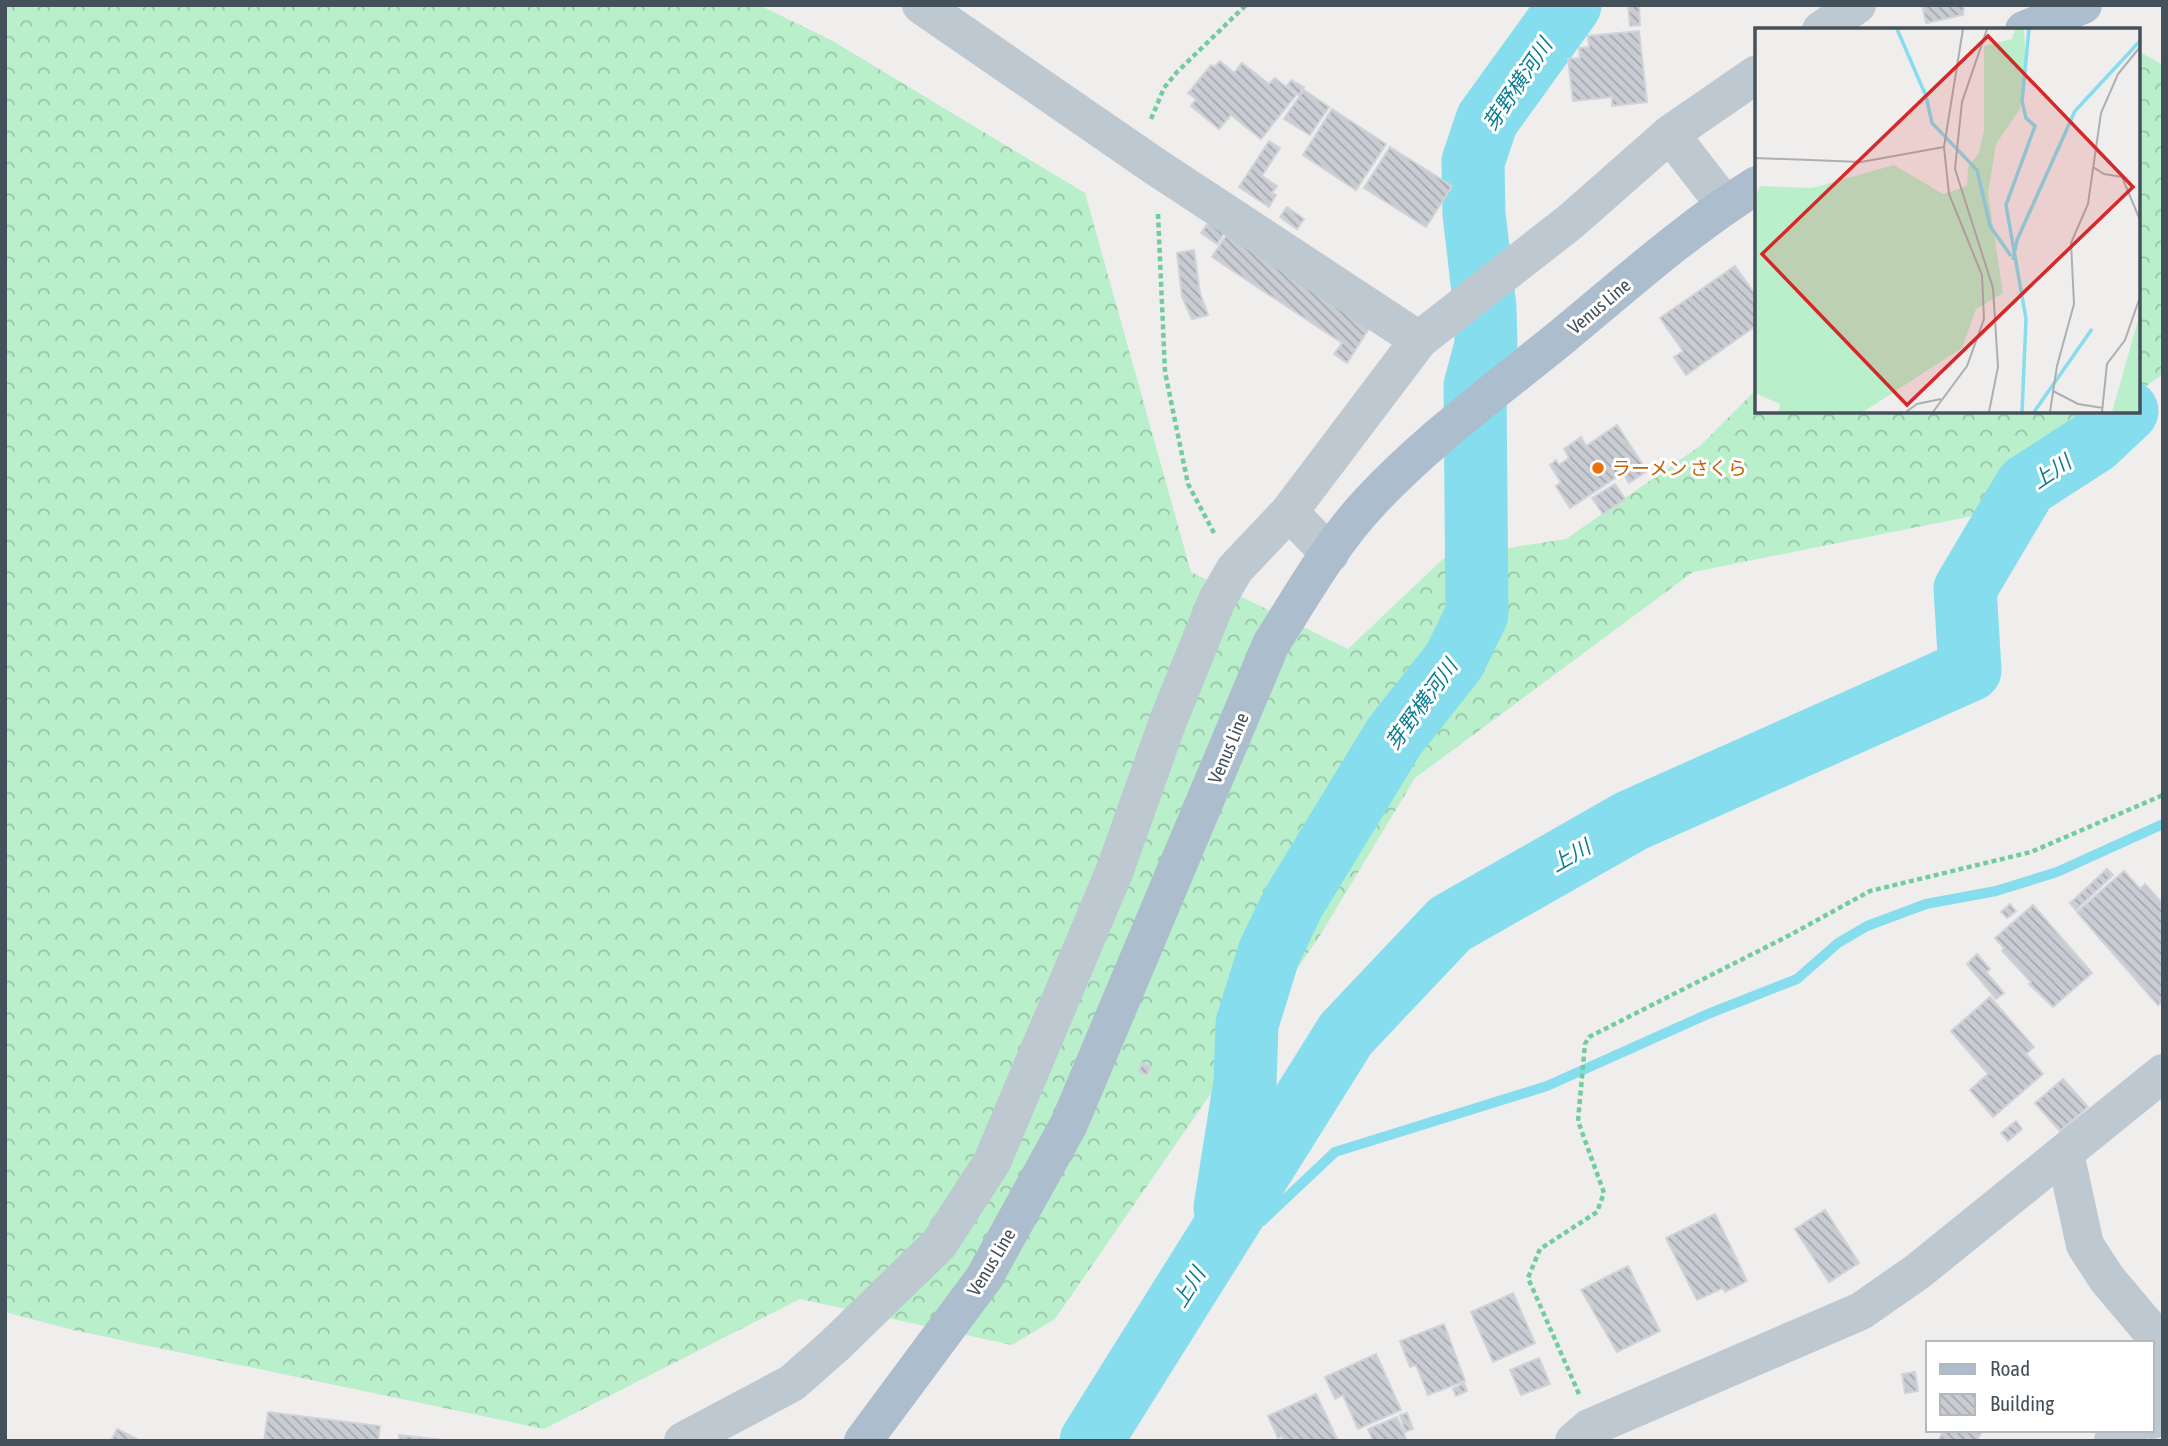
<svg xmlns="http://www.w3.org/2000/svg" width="2168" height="1446" viewBox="0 0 2168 1446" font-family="'Asap Condensed','Noto Sans JP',sans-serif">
	<defs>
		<pattern id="forest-crowns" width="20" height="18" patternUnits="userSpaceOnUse" patternTransform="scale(1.75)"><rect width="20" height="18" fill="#b9efcb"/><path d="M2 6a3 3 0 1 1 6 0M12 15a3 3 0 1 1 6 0" fill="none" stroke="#98c4a8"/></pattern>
		<pattern id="building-back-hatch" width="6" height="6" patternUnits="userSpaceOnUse" patternTransform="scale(1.75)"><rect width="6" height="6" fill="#c9ccd2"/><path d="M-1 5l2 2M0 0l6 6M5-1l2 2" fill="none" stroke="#a5a8ad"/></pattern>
	</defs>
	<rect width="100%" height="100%" fill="#f0eded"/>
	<g fill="url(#forest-crowns)">
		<polygon points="5,5 759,5 831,40 1085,193 1191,572 1348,649 1444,558 1566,539 1700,446 1757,389 1757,411 2113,411 1977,515 1693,572 1415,778 1319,937 1055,1319 1012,1345 800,1299 544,1429 73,1330 5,1312"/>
		<polygon points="2138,51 2163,65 2163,374 2138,392"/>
	</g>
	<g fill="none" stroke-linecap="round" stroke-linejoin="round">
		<polyline stroke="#85dded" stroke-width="10" points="1221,1234 1262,1221 1335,1152 1547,1086 1708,1014 1797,979 1838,943 1867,926 1926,904 1996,891 2057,872 2163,824"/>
		<g stroke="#85dded" stroke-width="63">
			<polyline points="1225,1208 1245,1082 1247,1024 1269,953 1293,903 1394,737 1454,661 1477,614 1475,386 1486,345 1485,308 1474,214 1473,162 1487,120 1570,5"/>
			<polyline points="1091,1441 1346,1034 1450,924 1631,821 1970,670 1965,589 2026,486 2094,442 2127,411"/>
		</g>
	</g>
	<g fill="url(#building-back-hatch)" stroke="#d1d3d9" stroke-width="2">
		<polygon points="1628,5 1639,5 1640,25 1630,26"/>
		<polygon points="1922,5 1964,5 1963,15 1926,23"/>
		<polygon points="1639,31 1647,102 1612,106 1612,97 1573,101 1568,59 1580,58 1579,48 1589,47 1588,36"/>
		<polygon points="1220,61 1234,73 1242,63 1269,84 1275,78 1296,95 1261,139 1231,115 1219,129 1191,106 1196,99 1188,93 1211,65 1214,67"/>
		<polygon points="1291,80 1304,87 1299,95 1287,86"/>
		<polygon points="1304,90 1329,107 1310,135 1284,119"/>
		<polygon points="1332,109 1386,144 1356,190 1303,155"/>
		<polygon points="1269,141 1280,148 1262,176 1277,186 1272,193 1276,195 1269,207 1239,187"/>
		<polygon points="1390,147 1452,186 1426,227 1364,188"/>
		<polygon points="1287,207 1304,219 1297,229 1280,217"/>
		<polygon points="1208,223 1224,233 1217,244 1201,233"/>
		<polygon points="1227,234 1370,327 1347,363 1334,354 1342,343 1212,257"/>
		<polygon points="1194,250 1200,293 1208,315 1192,319 1182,297 1177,253"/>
		<polygon points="1735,266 1757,297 1757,325 1686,375 1674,357 1683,351 1660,318"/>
		<polygon points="1617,425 1647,471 1629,483 1623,473 1570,508 1556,486 1561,482 1550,465 1556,460 1559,465 1569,458 1564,449 1581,437 1586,446"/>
		<polygon points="1615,484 1625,499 1603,514 1592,498"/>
		<polygon points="2107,869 2113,875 2076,910 2070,903"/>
		<polygon points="2124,871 2140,889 2145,884 2163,904 2163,1001 2158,1005 2077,912"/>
		<polygon points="2010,904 2016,911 2007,918 2001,912"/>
		<polygon points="2033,905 2092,973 2053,1007 2029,984 2031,982 2002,951 2004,948 1995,938"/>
		<polygon points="1977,954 1990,969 1986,972 2004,993 1996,999 1967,964"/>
		<polygon points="1990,997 2034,1047 2026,1054 2043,1074 1993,1117 1970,1090 1988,1074 1951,1031"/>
		<polygon points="1142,1063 1151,1067 1147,1075 1139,1071"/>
		<polygon points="2063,1079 2088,1107 2060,1131 2035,1103"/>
		<polygon points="2016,1121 2022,1129 2008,1141 2001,1133"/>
		<polygon points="1825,1210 1859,1263 1829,1282 1795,1229"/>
		<polygon points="1715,1214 1747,1281 1725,1292 1723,1288 1697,1300 1666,1238"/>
		<polygon points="1628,1266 1660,1331 1617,1352 1581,1290"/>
		<polygon points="1513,1293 1535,1343 1493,1362 1471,1312"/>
		<polygon points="1444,1324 1465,1381 1428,1395 1416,1365 1410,1367 1400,1341"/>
		<polygon points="1376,1354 1401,1410 1358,1429 1343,1395 1335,1399 1325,1377"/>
		<polygon points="1539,1358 1550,1384 1521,1395 1510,1370"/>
		<polygon points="1915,1372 1918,1391 1905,1393 1902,1374"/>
		<polygon points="1464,1383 1467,1391 1456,1396 1453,1389"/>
		<polygon points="1316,1394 1338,1441 1285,1441 1282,1436 1278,1438 1268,1416"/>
		<polygon points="268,1412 380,1426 378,1441 264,1441"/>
		<polygon points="1407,1413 1413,1429 1405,1432 1400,1415"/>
		<polygon points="1397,1417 1407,1441 1373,1441 1368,1429"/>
		<polygon points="117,1429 141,1441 111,1441"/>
		<polygon points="1943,1430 1975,1430 1981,1433 1977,1441 1941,1441 1939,1440"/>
		<polygon points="399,1435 442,1440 442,1441 399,1441"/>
	</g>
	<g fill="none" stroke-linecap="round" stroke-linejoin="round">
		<g stroke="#71cd9b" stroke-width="4.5" stroke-dasharray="5 3.5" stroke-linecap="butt">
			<polyline points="1151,119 1164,88 1177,72 1246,5"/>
			<polyline points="1158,214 1165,372 1188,484 1215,535"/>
			<polyline points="1579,1394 1528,1278 1540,1249 1597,1212 1604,1193 1578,1121 1585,1044 1589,1037 1790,935 1870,891 2031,852 2163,795"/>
		</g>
		<g stroke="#bdc8d0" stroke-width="38">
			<polyline points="921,5 1156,167 1419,340"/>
			<polyline points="1821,30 1857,5"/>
			<polyline points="1670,134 1725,205"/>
			<polyline points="1289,512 1330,554"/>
			<polyline points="2065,1153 2085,1245 2107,1279 2162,1344 2158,1417 2152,1420"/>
			<polyline points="683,1441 792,1383 834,1346 939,1244 992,1162 1115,870 1168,721 1217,600 1235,569 1289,512 1419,340 1570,222 1670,134 1757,74"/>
			<polyline points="1574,1441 1589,1428 1861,1311 1917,1272 2163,1073"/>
			<polyline points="2113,1441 2130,1430"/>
		</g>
		<g stroke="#acbecd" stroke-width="38">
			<polyline points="2024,30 2083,5"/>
			<path d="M 863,1441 L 984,1278 L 1069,1124 L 1271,644 C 1301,597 1330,545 1368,504 C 1426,441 1498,389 1564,335 C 1627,283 1688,228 1757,185"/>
		</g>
	</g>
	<circle fill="#e8710a" stroke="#fff" stroke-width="2.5" cx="1598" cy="468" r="7"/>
	<g text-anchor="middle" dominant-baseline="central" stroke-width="6" stroke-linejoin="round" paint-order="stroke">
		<g font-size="19" fill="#45515a" stroke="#fff">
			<text transform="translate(1599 306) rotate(-40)">Venus Line</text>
			<text transform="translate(1228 748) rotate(-67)">Venus Line</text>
			<text transform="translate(991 1262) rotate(-59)">Venus Line</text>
		</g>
		<g font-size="19" fill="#c56008" stroke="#fff" text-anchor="start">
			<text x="1612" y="468">ラーメン さくら</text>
		</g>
		<g font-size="21" font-style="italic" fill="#0b7d92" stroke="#fff">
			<text transform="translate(1517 84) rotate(-56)">芽野横河川</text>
			<text transform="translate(2051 471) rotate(-34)">上川</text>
			<text transform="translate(1421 704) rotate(-54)">芽野横河川</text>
			<text transform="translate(1570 855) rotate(-30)">上川</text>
			<text transform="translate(1188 1287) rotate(-58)">上川</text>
		</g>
	</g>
	<g transform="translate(1755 28)">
		<rect width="385" height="385" fill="#f0eded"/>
		<path d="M 260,1 L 269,1 L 271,41 L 265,81 L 241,116 L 233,165 L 248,265 L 221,281 L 207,320 L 108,384 L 24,384 L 25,376 L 0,365 L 0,170 L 5,158 L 57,160 L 139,137 L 188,166 L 212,158 L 213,139 L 224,125 L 229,102 L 229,18 L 257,11 ZM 385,277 L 385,384 L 357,384 L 384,289 Z" fill="#b9efcb"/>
		<path fill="none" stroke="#85dded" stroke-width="3.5" d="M 142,1 L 171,68 L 177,95 L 222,142 L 235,198 L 256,228M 258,232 L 262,212 L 320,83 L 385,13M 267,384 L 271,291 L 251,177 L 280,98 L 271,90 L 267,73 L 274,1M 279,384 L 337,301"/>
		<path fill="none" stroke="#acafb2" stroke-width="2" d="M 232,1 L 207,74 L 200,141 L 238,260 L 243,339 L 234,384M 0,130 L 106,134 L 189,119M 338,139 L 349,146 L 367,149 L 385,192M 298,363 L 323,376 L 348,380M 151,384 L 162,376 L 186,371M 178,384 L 212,338 L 229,291 L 227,247 L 194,166 L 189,119 L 208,1M 295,384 L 302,338 L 319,276 L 316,215 L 333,176 L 346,85 L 363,46 L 385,19M 347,384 L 352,336 L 370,312 L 385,269"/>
		<path fill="#d62828" fill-opacity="0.15" stroke="#d62828" stroke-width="3.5" d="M 233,8 L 378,159 L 152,377 L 7,226 Z"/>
		<rect width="385" height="385" fill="none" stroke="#45515a" stroke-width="3.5"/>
	</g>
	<rect width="2168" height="1446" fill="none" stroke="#45515a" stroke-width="14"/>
	<rect x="1926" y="1341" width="228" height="91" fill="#ffffff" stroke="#b5b9bd" stroke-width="2"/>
	<rect x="1940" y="1364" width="35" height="10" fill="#acbecd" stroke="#b5b9bd" stroke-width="2"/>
	<text x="1990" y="1376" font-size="21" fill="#45515a">Road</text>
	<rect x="1940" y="1394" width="35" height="21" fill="url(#building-back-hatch)" stroke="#b5b9bd" stroke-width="2"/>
	<text x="1990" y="1411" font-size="21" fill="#45515a">Building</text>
</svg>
